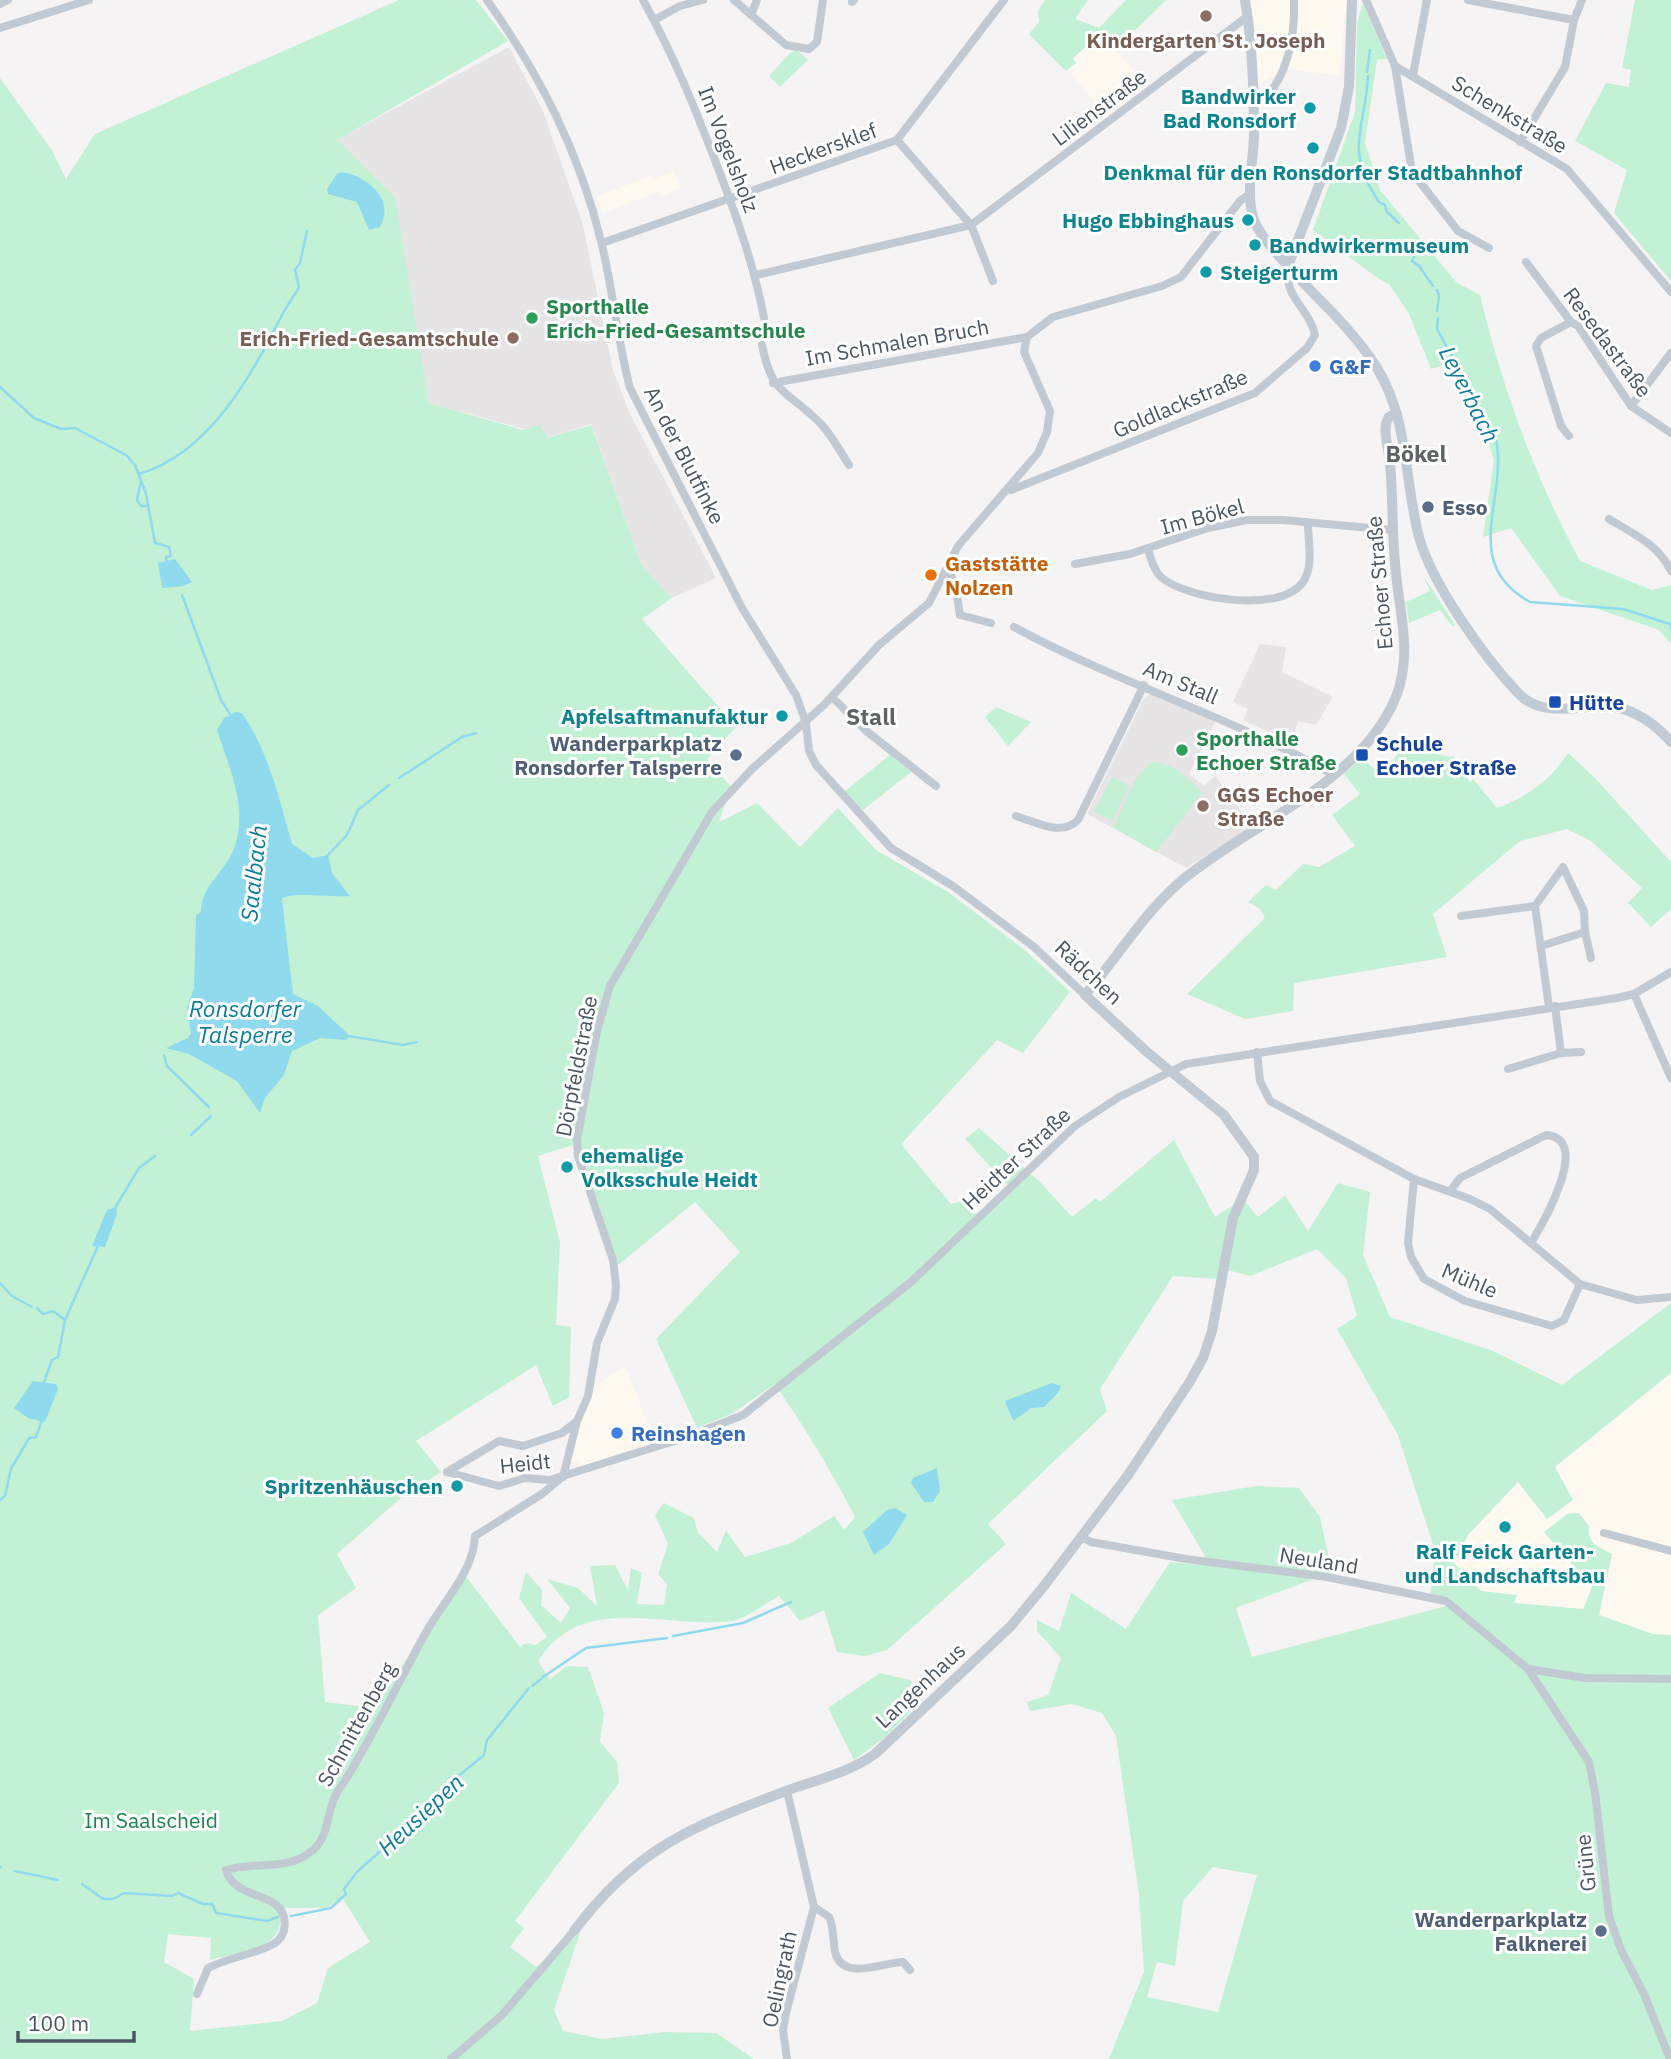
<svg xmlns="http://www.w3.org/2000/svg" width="1671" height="2059" viewBox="0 0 1671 2059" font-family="'IBM Plex Sans',sans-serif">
	<rect width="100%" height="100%" fill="#f5f3f3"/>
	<g fill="#fdf9ef">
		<polygon points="1246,0 1347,0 1339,76 1290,69 1255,85"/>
		<polygon points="1100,30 1146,85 1107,116 1064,65"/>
		<polygon points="674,171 680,188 660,196 658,192 602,213 597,196 653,175 654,179"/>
		<polygon points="626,1366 654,1441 580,1468 577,1461 568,1463 592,1387"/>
		<polygon points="1671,1373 1671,1635 1653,1634 1599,1615 1612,1555 1593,1546 1588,1536 1544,1532 1592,1587 1584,1609 1513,1603 1516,1595 1481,1591 1454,1563 1468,1535 1518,1482 1573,1500 1554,1467"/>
	</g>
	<g fill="#e6e4e5">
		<polygon points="509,47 543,111 583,225 613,370 629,412 716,578 672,598 642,566 591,424 547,438 543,434 429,403 395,198 336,140"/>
		<polygon points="1260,644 1286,647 1282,672 1333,697 1316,725 1299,721 1289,742 1243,720 1248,709 1233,702"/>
		<polygon points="1152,693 1216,720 1189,774 1204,786 1215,776 1252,826 1186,868 1087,814 1143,700"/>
	</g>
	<g fill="#c3f1d5" fill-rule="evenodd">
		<path d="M 399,0 L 476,0 L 508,41 L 337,140 L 395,197 L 429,403 L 523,430 L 540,425 L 548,438 L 591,425 L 642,566 L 672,598 L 642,619 L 736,727 L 707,759 L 731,787 L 719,822 L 757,803 L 800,847 L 838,808 L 876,850 L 948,892 L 1026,951 L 1070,992 L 1023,1053 L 997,1040 L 901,1144 L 951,1204 L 962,1201 L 979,1217 L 1010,1188 L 965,1139 L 979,1128 L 1040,1182 L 1072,1217 L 1096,1198 L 1100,1202 L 1174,1140 L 1215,1217 L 1243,1199 L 1258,1217 L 1285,1196 L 1308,1231 L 1338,1183 L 1370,1192 L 1363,1255 L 1390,1317 L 1493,1351 L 1562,1385 L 1671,1303 L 1671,1373 L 1555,1467 L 1573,1500 L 1547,1519 L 1518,1482 L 1468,1535 L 1454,1563 L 1481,1591 L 1517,1595 L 1514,1603 L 1583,1609 L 1592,1587 L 1544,1532 L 1567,1514 L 1579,1513 L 1589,1526 C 1587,1544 1598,1546 1612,1554 L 1599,1615 L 1653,1634 L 1671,1635 L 1671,2059 L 1109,2059 L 1144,1972 L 1139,1895 L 1116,1736 L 1102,1713 L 1072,1704 L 1030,1711 L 1027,1702 L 1048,1695 L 1061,1658 L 1037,1631 L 1037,1620 L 1059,1631 L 1071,1593 L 1126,1629 L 1170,1562 L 1198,1565 L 1205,1556 L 1172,1500 L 1256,1486 L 1299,1488 L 1320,1517 L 1332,1572 L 1236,1608 L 1252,1657 L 1450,1605 L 1430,1600 L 1435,1551 L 1398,1435 L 1337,1329 L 1357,1316 L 1346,1278 L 1317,1249 L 1250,1276 L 1228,1270 L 1217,1279 L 1173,1276 L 1100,1389 L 1107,1411 L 988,1524 L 1006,1544 L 887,1650 L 865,1656 L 837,1652 L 824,1610 L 800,1621 L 779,1596 C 768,1602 743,1620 732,1621 C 665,1630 583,1590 538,1661 L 550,1679 L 567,1666 L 588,1667 L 604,1713 L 600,1742 L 617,1762 L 619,1783 L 515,1921 L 524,1928 L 510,1947 L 536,1967 L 580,1933 L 554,2010 L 563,2031 L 602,2039 L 665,2032 L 716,2033 L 754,2059 L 0,2059 L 0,78 L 53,152 L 66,179 L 95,134 ZM 579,1143 L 618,1265 L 695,1202 L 740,1252 L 656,1339 L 697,1428 L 733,1413 L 775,1384 C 804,1427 831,1470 855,1517 L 844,1530 L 834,1516 L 791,1543 L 745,1557 L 726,1531 L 717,1552 L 698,1533 L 694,1518 L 664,1503 L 655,1515 L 668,1544 L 658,1574 L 667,1584 L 664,1605 L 637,1604 L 642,1573 L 631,1568 L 628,1590 L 615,1565 L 590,1566 L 597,1606 L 578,1588 L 547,1579 L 570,1608 L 561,1623 L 541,1605 L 542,1590 L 526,1572 L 519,1598 L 547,1637 L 535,1645 L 526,1643 L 520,1647 L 465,1575 L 373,1708 L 325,1702 L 318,1615 L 356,1588 L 337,1554 L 403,1496 L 441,1472 L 416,1441 L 536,1365 L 553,1406 L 569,1397 L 571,1327 L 556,1325 L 560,1242 L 538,1156 ZM 1052,1384 L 1058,1393 L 1012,1421 L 1008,1406 L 1016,1397 ZM 1213,1867 L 1257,1875 L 1218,2012 L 1147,1997 L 1157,1962 L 1175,1966 L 1183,1901 ZM 343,1899 L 370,1942 L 328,1968 L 317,2003 L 282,2021 L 190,2031 L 194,1979 L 164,1962 L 168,1934 L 211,1938 L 210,1960 C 242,1951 287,1951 280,1908 L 326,1908 Z"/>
		<polygon points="1045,0 1088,0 1075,19 1099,28 1126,0 1166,0 1116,49 1102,33 1073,58 1076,63 1066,71 1029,34 1039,22 1038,11"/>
		<polygon points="1635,0 1671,0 1671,281 1614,213 1627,170 1575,141 1606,83 1629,87 1631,70 1622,68"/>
		<path d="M 1363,3 L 1387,59 L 1377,60 L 1365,143 L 1380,190 L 1457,283 L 1480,295 C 1502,387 1535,478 1580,561 L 1652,590 L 1671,585 L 1671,644 L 1659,630 L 1560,596 L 1511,528 L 1483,537 L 1494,460 L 1476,405 L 1467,410 L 1447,364 L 1431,369 L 1409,314 L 1389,284 C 1383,284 1325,238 1313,230 L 1355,112 L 1357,23 Z"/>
		<polygon points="797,50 808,60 780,87 769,76 790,53"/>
		<polygon points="1423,575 1455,625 1452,626 1440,610 1409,623 1406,602 1430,591"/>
		<polygon points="996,707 1031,722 1008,746 985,717"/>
		<path d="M 1403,747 L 1450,757 L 1454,756 L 1470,782 L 1473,779 L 1497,808 C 1528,796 1550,781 1568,753 L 1595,778 L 1671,862 L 1671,909 L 1651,927 L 1628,903 L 1642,888 L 1591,841 L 1567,829 L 1520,841 L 1433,914 L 1447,957 L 1294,983 L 1293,1011 L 1245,1019 L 1187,994 L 1265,918 L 1260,909 L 1248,902 L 1266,885 L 1276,890 L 1303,864 L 1319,867 L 1355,846 L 1332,815 L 1360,794 L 1344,774 L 1361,758 L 1382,775 Z"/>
		<polygon points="890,755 911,772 863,810 844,792"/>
		<path d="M 1151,762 C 1173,763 1187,777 1202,793 L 1156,852 L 1113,827 L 1137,777 Z"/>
		<polygon points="1112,777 1129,786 1112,821 1094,812"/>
		<polygon points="880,1673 910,1680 924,1698 884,1738 854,1760 828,1708"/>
	</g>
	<g fill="#90daee">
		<path d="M 342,172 C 368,176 396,201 380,227 L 369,230 L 357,202 L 328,194 L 327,189 L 337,174 Z"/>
		<polygon points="175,559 192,582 184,586 162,588 158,563"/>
		<path d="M 236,712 L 242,713 C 269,753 279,798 292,844 L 313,858 L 328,855 L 332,873 L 350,896 C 333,898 290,891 282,899 L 293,994 L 318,1006 L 350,1036 L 346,1040 L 320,1038 L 292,1051 L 284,1075 L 265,1098 L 260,1113 L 237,1081 L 189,1054 L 166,1048 L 188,1038 L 191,1033 L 187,1008 L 194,988 L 196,915 L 201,912 C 201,886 223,874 233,851 C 250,810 229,768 217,730 L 224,718 Z"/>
		<polygon points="116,1207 117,1214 105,1247 92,1246 107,1210"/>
		<polygon points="33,1381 56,1384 58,1389 45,1422 28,1418 14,1408"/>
		<polygon points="1052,1383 1061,1386 1058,1393 1044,1407 1032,1408 1013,1421 1005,1401"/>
		<polygon points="937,1468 940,1491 933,1502 924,1502 911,1483 913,1478"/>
		<polygon points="895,1508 907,1515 889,1544 874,1555 863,1532 887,1510"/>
	</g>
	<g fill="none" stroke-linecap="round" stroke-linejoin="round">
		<g stroke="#90daee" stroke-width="2.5">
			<polyline points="1367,72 1370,50"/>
			<path d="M 1368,76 C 1366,123 1345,149 1374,194 C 1378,200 1377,202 1385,205 L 1387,212 L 1399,223"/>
			<polyline points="1415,255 1412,261 1419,266 1433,286"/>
			<polyline points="1437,290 1439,296 1437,311"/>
			<path d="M 1438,318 L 1437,329 L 1495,435 C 1511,495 1457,562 1530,602 L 1623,609 L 1670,624 L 1671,628"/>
			<polyline points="0,387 34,418 61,429 75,428 126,455 135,465 146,494 155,543 169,547 171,556 166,557 167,564"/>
			<path d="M 139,474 C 210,453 251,376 282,315 C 287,305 294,297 299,287 L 295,270 L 300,263 L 307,231"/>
			<polyline points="141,481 137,500 141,506 146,506"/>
			<polyline points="182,595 221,700 232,717"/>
			<polyline points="399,778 462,737 476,733"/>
			<polyline points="326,857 347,835 358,810 389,785"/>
			<polyline points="349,1036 403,1045 417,1042"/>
			<polyline points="164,1055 167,1066 209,1107"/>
			<polyline points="191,1135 211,1116"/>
			<polyline points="115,1208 139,1168 155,1156"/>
			<polyline points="0,1283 12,1296 32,1307"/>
			<polyline points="37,1308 43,1314 53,1311 65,1320"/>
			<polyline points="44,1382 52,1360 58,1357 65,1320 98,1246"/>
			<polyline points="0,1500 5,1496 11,1469 29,1438 36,1437 42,1420"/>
			<polyline points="673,1636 743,1623 791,1602"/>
			<polyline points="543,1677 586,1648 667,1638"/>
			<polyline points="532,1686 541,1679"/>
			<polyline points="0,1867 1,1867"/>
			<polyline points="15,1871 58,1880"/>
			<polyline points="82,1884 103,1899 113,1899 124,1893 172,1896 178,1893 203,1904 212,1904 216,1913 267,1921 278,1917"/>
			<polyline points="291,1916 331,1908 346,1894 344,1889 357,1872 386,1846 390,1835 421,1813 449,1784 484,1755 487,1740 529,1688"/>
		</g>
		<g stroke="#c1cad2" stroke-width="8">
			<path d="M 487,0 C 540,75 579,151 601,241 C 613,289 617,339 630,388 L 742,608 L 796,695 L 806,723 L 809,751 L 816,765 L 891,848 L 953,886 L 1034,947 L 1085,995"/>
			<path d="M 643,0 C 674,56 695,108 718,168 C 737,218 754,265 764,318"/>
			<polyline points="734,0 786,45 809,49 817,42 823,0"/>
			<polyline points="1366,0 1395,66 1412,172 1458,231 1489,248"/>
			<polyline points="1468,0 1574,20"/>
			<polyline points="852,2 854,0"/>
			<polyline points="0,4 8,0"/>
			<polyline points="751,15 757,0"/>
			<polyline points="654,20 680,6 703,0"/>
			<polyline points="0,28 89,0"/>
			<polyline points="1395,66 1567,169 1671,292"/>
			<polyline points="1413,75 1427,0"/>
			<path d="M 1266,98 C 1289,71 1295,35 1294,0"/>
			<polyline points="897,140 971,225 993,281"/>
			<polyline points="1520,142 1565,67 1574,20 1582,0"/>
			<polyline points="602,243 897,140 1004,0"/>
			<polyline points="1526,262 1571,322 1578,326 1631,406 1671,433"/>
			<polyline points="756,275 971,225 1248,16"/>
			<path d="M 762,345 C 772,395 785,389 818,421 C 831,433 839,450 849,465"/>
			<polyline points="773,383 1027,337"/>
			<polyline points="1631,406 1671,353"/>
			<polyline points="1569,436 1561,426 1536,346 1541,338 1571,322"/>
			<path d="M 1011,490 L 1255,393 L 1307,348 L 1315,335 C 1309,307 1283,298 1288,266"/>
			<path d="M 1609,519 C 1632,533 1659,545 1671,571"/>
			<path d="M 1148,549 C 1151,559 1154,571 1162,578 C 1188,599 1281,614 1303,582 C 1314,566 1308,542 1308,524"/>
			<polyline points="1075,564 1130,554 1208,528 1247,520 1283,520 1392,530"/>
			<polyline points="947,568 955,584 960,615 991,623"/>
			<path d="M 1014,627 C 1117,683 1230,716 1332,774"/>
			<polyline points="832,697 865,730 936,786"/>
			<path d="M 1016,816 C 1036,822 1061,837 1078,820 L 1144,685"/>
			<polyline points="1461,916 1535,906"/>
			<polyline points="1541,946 1585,932 1591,958"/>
			<polyline points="1634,994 1671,1078"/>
			<polyline points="1555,1006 1561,1053 1581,1052"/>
			<polyline points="1549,1007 1535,906 1563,867 1584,911 1585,932"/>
			<polyline points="1257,1052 1260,1081 1270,1101 1414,1179 1470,1199 1490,1209 1580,1284 1637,1300 1671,1297"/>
			<polyline points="1508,1069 1561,1053"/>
			<polyline points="1414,1179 1408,1243 1411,1257 1424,1279 1465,1301 1552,1326 1564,1320 1580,1284"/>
			<path d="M 1450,1191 L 1460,1178 L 1546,1135 C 1593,1138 1542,1225 1531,1243"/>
			<polyline points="447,1472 499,1486 525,1478 550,1480 687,1437 743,1415 911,1282 1075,1126 1119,1097 1186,1064 1617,998 1634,994 1671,972"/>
			<polyline points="447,1472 499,1441 523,1446 562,1433 576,1422"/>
			<polyline points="563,1477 577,1421 588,1396 597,1343 615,1299 616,1285 613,1260 578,1156 577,1140 597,1031 610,986 712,812 752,769 824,705 879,645 929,603 958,546 1038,453 1047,432 1050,411 1024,352 1027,337 1053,317 1162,286 1181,277 1240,201 1251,193"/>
			<polyline points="1604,1533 1671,1551"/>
			<polyline points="1081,1537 1091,1542 1186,1559 1327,1577 1446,1601 1528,1669 1589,1762 1595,1792 1609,1916 1621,1950 1644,1994 1670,2059"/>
			<polyline points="1528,1669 1585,1678 1671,1679"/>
			<path d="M 814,1907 L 829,1917 C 835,1929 832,1943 836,1955 C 845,1981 885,1962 903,1962 L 910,1970"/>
			<path d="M 197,1994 L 208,1968 C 224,1960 243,1956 260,1950 C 271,1946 281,1942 284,1930 C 292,1889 234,1903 226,1870 C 255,1861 288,1872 313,1850 C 329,1836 326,1815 335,1797 C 337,1791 342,1785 346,1779 C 375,1732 398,1683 425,1634 C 441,1604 474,1572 475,1536 L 542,1494 L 561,1478"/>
			<polyline points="451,2059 502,2015 574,1931"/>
			<polyline points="787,2059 783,2030 786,2013 814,1907 787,1791"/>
		</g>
		<path stroke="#c1cad2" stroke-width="10" d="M 574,1931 C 636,1848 691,1827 786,1791 C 816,1780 848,1773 875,1754 L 1011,1626 L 1044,1586 L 1128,1475 L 1189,1383 L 1203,1358 L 1212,1331 L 1233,1218 L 1254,1170 L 1254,1157 L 1224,1115 L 1147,1052 L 1085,995 C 1117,958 1143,914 1180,882 C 1247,825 1364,782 1397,694 C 1413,650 1398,608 1395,563 C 1392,530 1393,496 1390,463 C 1389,449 1381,428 1389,417 L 1397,414"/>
		<g stroke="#c1cbd6" stroke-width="10">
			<path d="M 1245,0 C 1253,45 1254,92 1254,137 C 1253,162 1246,193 1253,217 C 1257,231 1270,245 1279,256 C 1311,294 1351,326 1377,368 C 1409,420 1404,480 1419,537 C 1432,584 1484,657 1518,693 C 1544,721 1585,702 1619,708 C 1641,713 1657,726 1671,742"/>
			<polyline points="1288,266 1341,128 1349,87 1352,0"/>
		</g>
	</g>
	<g fill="#8d6e63" stroke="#fff" stroke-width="2.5">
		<circle cx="1206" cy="16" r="7"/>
		<circle cx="513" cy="338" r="7"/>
		<circle cx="1203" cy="806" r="7"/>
	</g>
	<g fill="#0f9aa8" stroke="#fff" stroke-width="2.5">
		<circle cx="1310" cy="108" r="7"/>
		<circle cx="1313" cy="148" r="7"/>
		<circle cx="1248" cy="220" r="7"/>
		<circle cx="1255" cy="245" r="7"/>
		<circle cx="1206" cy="272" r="7"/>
		<circle cx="782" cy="716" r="7"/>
		<circle cx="567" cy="1167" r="7"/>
		<circle cx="457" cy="1486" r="7"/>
		<circle cx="1505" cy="1527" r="7"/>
	</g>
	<g fill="#2e9e5b" stroke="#fff" stroke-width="2.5">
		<circle cx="532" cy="318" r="7"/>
		<circle cx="1182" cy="750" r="7"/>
	</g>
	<g fill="#3f7fe0" stroke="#fff" stroke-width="2.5">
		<circle cx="1315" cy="366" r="7"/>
		<circle cx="617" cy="1433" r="7"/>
	</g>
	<g fill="#5c6f8a" stroke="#fff" stroke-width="2.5">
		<circle cx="1428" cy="507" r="7"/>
		<circle cx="736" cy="755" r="7"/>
		<circle cx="1601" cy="1931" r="7"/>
	</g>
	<circle fill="#e8710a" stroke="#fff" stroke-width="2.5" cx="931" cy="575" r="7"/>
	<g fill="#1a4fb4" stroke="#fff" stroke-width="2.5">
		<rect x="1548" y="695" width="14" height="14" rx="3.5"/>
		<rect x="1355" y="748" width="14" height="14" rx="3.5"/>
	</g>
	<g text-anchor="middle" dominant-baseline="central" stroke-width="6" stroke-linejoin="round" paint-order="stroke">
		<g font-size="21" font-weight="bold" fill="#785e54" stroke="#fff">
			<text x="1206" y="40">Kindergarten St. Joseph</text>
			<text x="499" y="338" text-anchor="end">Erich-Fried-Gesamtschule</text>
			<text x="1217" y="794" text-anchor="start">GGS Echoer<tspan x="1217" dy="24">Straße</tspan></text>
		</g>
		<g font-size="21" font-weight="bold" fill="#0d838f" stroke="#fff" text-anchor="end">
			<text x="1296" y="96">Bandwirker<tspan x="1296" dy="24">Bad Ronsdorf</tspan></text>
			<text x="1313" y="172" text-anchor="middle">Denkmal für den Ronsdorfer Stadtbahnhof</text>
			<text x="1234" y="220">Hugo Ebbinghaus</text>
			<text x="1269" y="245" text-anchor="start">Bandwirkermuseum</text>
			<text x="1220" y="272" text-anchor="start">Steigerturm</text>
			<text x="768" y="716">Apfelsaftmanufaktur</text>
			<text x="581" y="1155" text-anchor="start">ehemalige<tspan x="581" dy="24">Volksschule Heidt</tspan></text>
			<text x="443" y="1486">Spritzenhäuschen</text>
			<text x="1505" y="1551" text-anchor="middle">Ralf Feick Garten-<tspan x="1505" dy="24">und Landschaftsbau</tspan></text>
		</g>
		<g font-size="21" fill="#4a5661" stroke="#fff">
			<text transform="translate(1099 107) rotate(-37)">Lilienstraße</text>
			<text transform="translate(1510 114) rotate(31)">Schenkstraße</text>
			<text transform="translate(823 148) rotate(-20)">Heckersklef</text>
			<text transform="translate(729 149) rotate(69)">Im Vogelsholz</text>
			<text transform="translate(897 342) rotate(-10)">Im Schmalen Bruch</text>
			<text transform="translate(1608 342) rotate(53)">Resedastraße</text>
			<text transform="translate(1180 403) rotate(-23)">Goldlackstraße</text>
			<text transform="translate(685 455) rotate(63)">An der Blutfinke</text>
			<text transform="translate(1202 516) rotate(-15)">Im Bökel</text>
			<text transform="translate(1379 583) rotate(-95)">Echoer Straße</text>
			<text transform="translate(1181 682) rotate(23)">Am Stall</text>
			<text transform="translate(1089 972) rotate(43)">Rädchen</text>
			<text transform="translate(576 1066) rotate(-79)">Dörpfeldstraße</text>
			<text transform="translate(1016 1158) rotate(-43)">Heidter Straße</text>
			<text transform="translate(1470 1280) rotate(23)">Mühle</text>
			<text transform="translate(525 1463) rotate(-6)">Heidt</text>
			<text transform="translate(1319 1560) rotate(9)">Neuland</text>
			<text transform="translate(920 1685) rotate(-43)">Langenhaus</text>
			<text transform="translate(356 1724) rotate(-61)">Schmittenberg</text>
			<text transform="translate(1585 1863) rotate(-96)">Grüne</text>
			<text transform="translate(779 1979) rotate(-78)">Oelingrath</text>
		</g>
		<g font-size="21" font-weight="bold" fill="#27864d" stroke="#fff" text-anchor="start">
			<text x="546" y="306">Sporthalle<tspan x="546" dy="24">Erich-Fried-Gesamtschule</tspan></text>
			<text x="1196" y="738">Sporthalle<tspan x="1196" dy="24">Echoer Straße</tspan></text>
		</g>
		<g font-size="21" font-weight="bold" fill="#366cbe" stroke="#fff" text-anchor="start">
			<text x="1329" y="366">G&amp;F</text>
			<text x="631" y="1433">Reinshagen</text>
		</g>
		<g font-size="21" font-weight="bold" fill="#4e5e75" stroke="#fff" text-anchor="end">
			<text x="1442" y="507" text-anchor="start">Esso</text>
			<text x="722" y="743">Wanderparkplatz<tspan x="722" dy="24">Ronsdorfer Talsperre</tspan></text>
			<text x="1587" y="1919">Wanderparkplatz<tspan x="1587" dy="24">Falknerei</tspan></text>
		</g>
		<g font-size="21" font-weight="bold" fill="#c56008" stroke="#fff" text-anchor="start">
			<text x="945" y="563">Gaststätte<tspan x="945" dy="24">Nolzen</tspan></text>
		</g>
		<g font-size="21" font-weight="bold" fill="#164399" stroke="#fff" text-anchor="start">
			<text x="1569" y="702">Hütte</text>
			<text x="1376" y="743">Schule<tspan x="1376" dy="24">Echoer Straße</tspan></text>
		</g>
		<g font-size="21" fill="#17864f" stroke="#fff">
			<text x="151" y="1820">Im Saalscheid</text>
		</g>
		<g font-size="23" font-style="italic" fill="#0c7c9b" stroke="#fff">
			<text transform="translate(1470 394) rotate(63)">Leyerbach</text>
			<text transform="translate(253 873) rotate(-84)">Saalbach</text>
			<text x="245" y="1008">Ronsdorfer<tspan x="245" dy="26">Talsperre</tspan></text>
			<text transform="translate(420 1814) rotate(-43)">Heusiepen</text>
		</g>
		<g font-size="23" font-weight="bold" fill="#5f6368" stroke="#fff">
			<text x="1416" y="453">Bökel</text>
			<text x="871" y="716">Stall</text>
		</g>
	</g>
	<path d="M18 2031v10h116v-10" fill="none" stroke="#4a5661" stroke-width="3.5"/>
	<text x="28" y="2031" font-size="21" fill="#4a5661" stroke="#ffffff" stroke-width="5" paint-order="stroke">100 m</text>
</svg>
